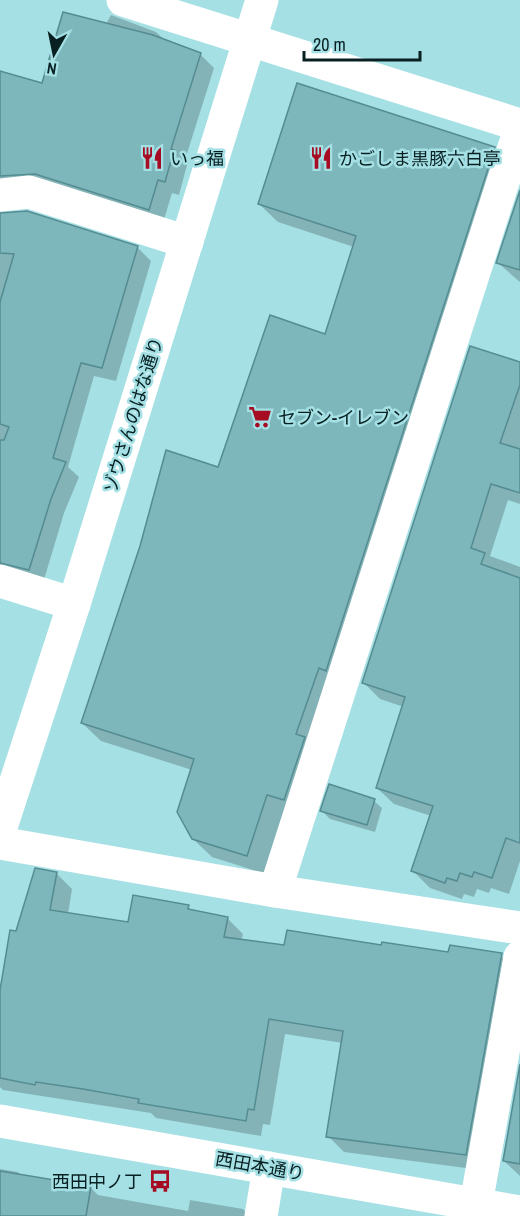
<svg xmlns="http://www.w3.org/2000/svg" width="520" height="1216" viewBox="0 0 520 1216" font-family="'Archivo Narrow','Noto Sans JP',sans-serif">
	<rect width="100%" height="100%" fill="#a5e0e5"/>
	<g fill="#0003">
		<polygon points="111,15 156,32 168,43 200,54 214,68 184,163 187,165 179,195 172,193 163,223 0,180 0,73 43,85 105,26"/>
		<polygon points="494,148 512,166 265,874 212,857 193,839 192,770 101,741 82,723 219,469 326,335 354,247 278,222 259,204"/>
		<polygon points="520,195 520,282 498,263"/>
		<polygon points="0,214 137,247 151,261 116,381 94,376 68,467 79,477 64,513 43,583 0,580"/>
		<polygon points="520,365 520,504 508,500 490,556 520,567 520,861 509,894 491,888 489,893 477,889 474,897 464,894 462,899 430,888 413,871 431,816 394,804 377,788 404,707 380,699 363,682"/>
		<polygon points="374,801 382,808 375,832 330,819 322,811"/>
		<polygon points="56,873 72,889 68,914 130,924 188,907 193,912 227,918 243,934 241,941 286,947 382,947 449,954 499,954 515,970 481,1170 344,1152 328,1136 343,1043 285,1034 270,1125 263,1124 261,1136 156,1118 151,1113 3,1090 0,1087 0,989 17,933"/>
		<polygon points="520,1072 520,1176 504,1161"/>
		<polygon points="0,1169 18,1172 21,1176 90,1187 98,1195 188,1211 190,1200 243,1209 249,1216 0,1216"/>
	</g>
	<g fill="#7db6bb" stroke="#548c91" stroke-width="1.5">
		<polygon points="63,12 153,35 201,53 171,149 174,150 165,182 158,180 149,210 35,174 0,176 0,71 42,83"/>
		<polygon points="297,83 495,147 326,671 319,668 296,734 305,737 284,800 267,795 247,856 192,839 177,812 194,759 81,723 140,546 166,450 218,467 270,315 325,334 356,236 258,204"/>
		<polygon points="520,190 520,270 496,263"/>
		<polygon points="27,211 138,246 102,368 81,363 53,458 66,462 51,499 29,570 0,563 0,440 4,440 9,427 0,424 0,302 14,254 0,253 0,213"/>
		<polygon points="470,346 520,362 520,385 500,443 520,449 520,493 491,484 471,548 485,553 481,564 520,578 520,843 506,838 492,878 474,872 472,877 460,873 457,881 447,878 445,883 411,871 433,806 376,788 405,697 362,683"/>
		<polygon points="329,784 375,799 367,825 320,811"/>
		<polygon points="35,868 57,872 50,910 128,922 133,895 189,905 188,909 228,917 224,937 284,945 287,930 381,945 382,942 448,952 450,945 502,953 466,1155 326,1137 343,1031 269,1019 254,1110 248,1109 246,1121 138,1103 139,1099 83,1089 36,1082 35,1085 0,1078 0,990 10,930 16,931"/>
		<polygon points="520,1064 520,1164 503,1161"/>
		<polygon points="0,1171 91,1186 86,1216 0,1216"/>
	</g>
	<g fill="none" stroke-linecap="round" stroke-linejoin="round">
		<g stroke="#fff" stroke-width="33">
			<polyline points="123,0 520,125"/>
			<polyline points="0,195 29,192 187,242"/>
			<polyline points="0,581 74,604"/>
			<polyline points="0,830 74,604 262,0"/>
			<polyline points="0,843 275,891 520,928"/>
			<polyline points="275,891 520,129"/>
			<polyline points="0,1121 520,1212"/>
			<polyline points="476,1204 520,957"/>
			<polyline points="261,1216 269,1168"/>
		</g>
	</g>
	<defs>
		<g id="restaurant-bare" transform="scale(1.8)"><path d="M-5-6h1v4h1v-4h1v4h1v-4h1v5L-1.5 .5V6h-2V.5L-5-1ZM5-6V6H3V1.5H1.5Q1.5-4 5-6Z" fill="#a60d23" stroke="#a5e0e5" stroke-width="2.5" paint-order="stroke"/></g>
		<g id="supermarket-bare" transform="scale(1.8)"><path d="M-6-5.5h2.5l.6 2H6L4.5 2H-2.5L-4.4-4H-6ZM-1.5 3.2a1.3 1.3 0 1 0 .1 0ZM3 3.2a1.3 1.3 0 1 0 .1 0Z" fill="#a60d23" stroke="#a5e0e5" stroke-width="2.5" paint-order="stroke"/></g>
		<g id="bus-bare" transform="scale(1.8)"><path d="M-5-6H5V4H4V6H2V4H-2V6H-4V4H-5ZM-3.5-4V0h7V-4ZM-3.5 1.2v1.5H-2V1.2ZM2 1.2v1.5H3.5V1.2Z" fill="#a60d23" stroke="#a5e0e5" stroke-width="2.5" paint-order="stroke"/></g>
	</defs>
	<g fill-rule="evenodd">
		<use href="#restaurant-bare" x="152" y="158"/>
		<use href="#restaurant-bare" x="321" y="158"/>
		<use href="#supermarket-bare" x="260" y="417"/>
		<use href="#bus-bare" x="160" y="1181"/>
	</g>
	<g text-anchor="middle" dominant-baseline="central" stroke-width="5" stroke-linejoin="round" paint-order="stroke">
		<g font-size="18" fill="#082022" stroke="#a5e0e5" text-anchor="start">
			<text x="170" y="158">いっ福</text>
			<text x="339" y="158">かごしま黒豚六白亭</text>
			<text x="278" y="417">セブン-イレブン</text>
			<text x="142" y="1181" text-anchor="end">西田中ノ丁</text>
		</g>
		<g font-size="18" fill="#082022" stroke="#a5e0e5">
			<text transform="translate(133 415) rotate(-73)">ゾウさんのはな通り</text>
			<text transform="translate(260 1166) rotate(10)">西田本通り</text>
		</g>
	</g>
	<g transform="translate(54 54) rotate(189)" stroke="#a5e0e5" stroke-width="4.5" paint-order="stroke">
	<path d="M0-4.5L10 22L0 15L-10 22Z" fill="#082022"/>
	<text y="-9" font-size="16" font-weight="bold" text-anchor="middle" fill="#082022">N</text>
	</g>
	<path d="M304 51v9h116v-9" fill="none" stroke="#082022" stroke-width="3"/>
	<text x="313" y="51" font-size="18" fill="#082022" stroke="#a5e0e5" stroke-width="4.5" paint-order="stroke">20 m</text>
</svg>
